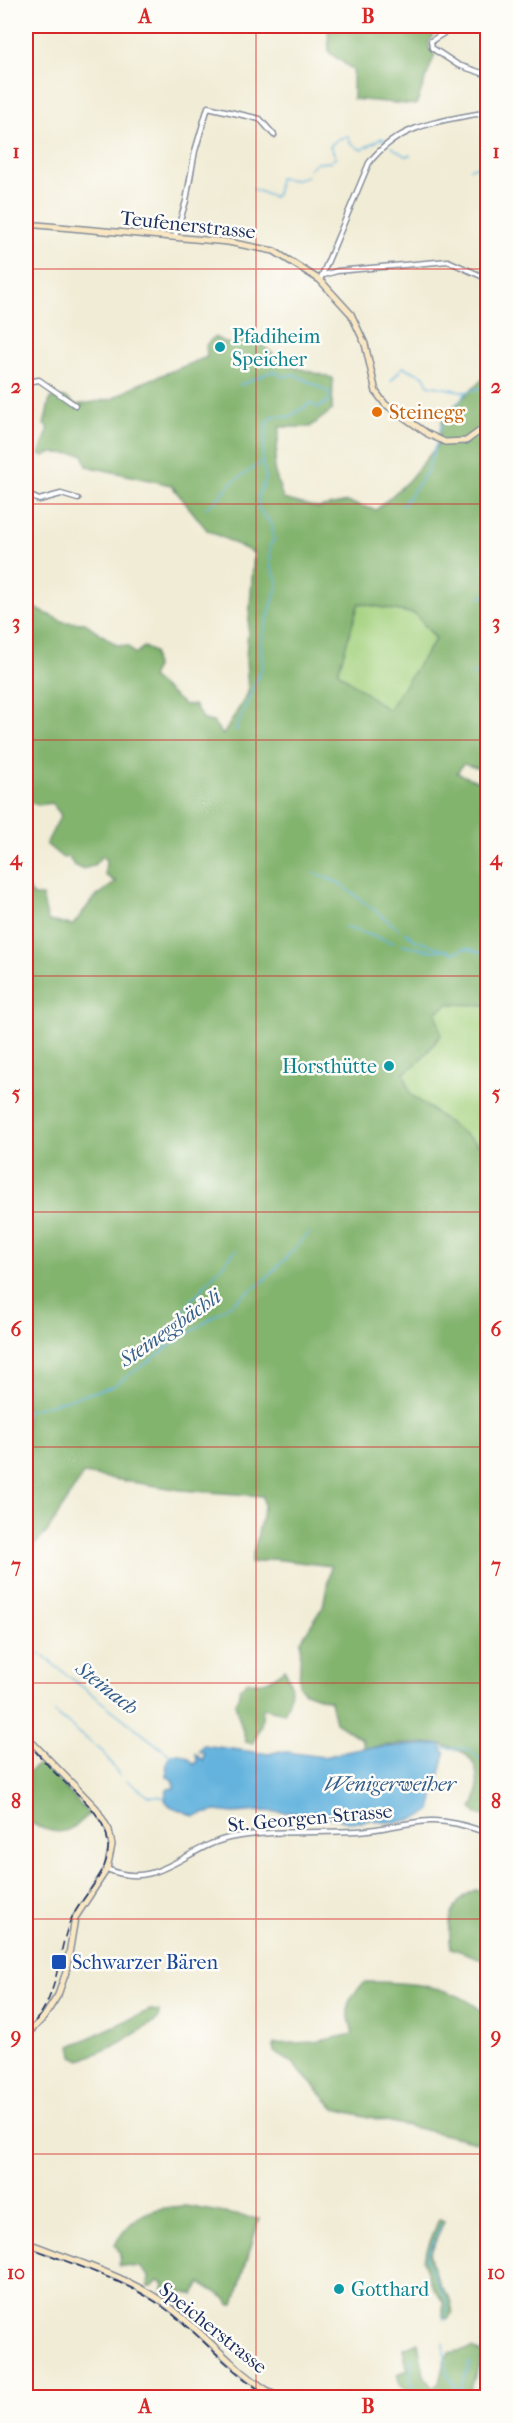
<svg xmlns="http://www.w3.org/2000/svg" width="513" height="2423" viewBox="0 0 513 2423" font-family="'IM FELL French Canon',serif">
	<rect width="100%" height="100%" fill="#fdfcf7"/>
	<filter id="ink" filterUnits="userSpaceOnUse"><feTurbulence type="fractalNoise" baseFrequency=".0167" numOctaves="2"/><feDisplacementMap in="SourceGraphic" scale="12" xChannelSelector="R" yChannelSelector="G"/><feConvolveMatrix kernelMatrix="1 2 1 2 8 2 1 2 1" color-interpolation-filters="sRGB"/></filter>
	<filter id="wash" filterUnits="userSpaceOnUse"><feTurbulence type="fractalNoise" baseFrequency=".008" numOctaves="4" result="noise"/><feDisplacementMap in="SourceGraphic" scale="24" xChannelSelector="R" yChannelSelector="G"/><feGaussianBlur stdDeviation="1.35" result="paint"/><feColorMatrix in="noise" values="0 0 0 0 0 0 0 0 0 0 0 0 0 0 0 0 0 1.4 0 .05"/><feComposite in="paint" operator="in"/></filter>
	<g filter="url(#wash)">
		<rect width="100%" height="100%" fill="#f1ecd5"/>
		<g fill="#a4d27f" stroke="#60806e" stroke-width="1.5">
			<polygon points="359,603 415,614 436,639 388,711 337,672"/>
			<polygon points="448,1004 487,1005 487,1151 410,1094 404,1073 420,1060 436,1013"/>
		</g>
		<g fill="#83b46e" stroke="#4f7266" stroke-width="1.5" fill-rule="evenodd">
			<polygon points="328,26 435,26 433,37 429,41 429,48 435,54 416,105 353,99 353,70 329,52"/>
			<path d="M 214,337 L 233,346 L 252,337 L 287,365 L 333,378 L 332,410 L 310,427 L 280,427 L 274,469 L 283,499 L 318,508 L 347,502 L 376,510 L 408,481 L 437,446 L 443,417 L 487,375 L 487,771 L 463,764 L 457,773 L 487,785 L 483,805 L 488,806 L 487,1005 L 448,1004 L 436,1012 L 441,1035 L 420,1061 L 404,1073 L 410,1094 L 487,1151 L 487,1816 L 477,1814 L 472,1808 C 478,1798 478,1789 477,1777 C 473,1730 396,1745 364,1748 L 362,1739 L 335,1722 L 330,1701 L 305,1692 L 299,1686 L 301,1641 L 323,1606 L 331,1566 L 273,1559 L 251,1563 L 264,1507 L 263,1496 L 181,1490 L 83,1474 L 47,1532 L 26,1554 L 26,884 L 33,896 L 42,896 L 48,921 L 73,925 L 93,899 L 116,882 L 105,875 L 106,859 L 102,856 L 93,866 L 82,869 L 74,865 L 68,857 L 63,858 L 46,844 L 61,815 L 52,803 L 38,805 L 26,801 L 26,604 L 64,622 L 85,623 L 117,645 L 128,646 L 135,654 L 144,647 L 154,652 L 155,669 L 151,677 L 184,705 L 194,705 L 204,720 L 213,722 L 223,735 L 248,693 L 246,658 L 254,553 L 207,530 L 171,485 L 87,466 L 83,454 L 50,453 L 44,456 L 39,454 L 49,428 L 44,425 L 50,398 L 66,398 L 76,405 L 112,399 L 137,385 L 207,357 L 206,345 ZM 359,603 L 415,614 L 436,638 L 388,710 L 338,672 Z"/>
			<path d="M 284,1669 C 294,1683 292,1698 284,1713 L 263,1708 L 261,1726 L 253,1743 L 246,1742 L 235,1704 L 240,1695 L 239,1689 L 248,1681 C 262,1686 274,1679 284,1669 Z"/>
			<path d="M 38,1765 L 45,1766 L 89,1814 C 65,1839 54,1834 26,1821 L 26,1774 Z"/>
			<path d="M 475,1890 L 487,1892 L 487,1961 L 451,1948 C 447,1922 450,1902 475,1890 Z"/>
			<path d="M 365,1982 C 408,1982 456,1984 487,2016 L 487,2147 L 476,2142 L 335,2109 L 291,2062 L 274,2052 L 274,2044 L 315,2042 L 353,2034 C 346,2006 343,2003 365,1982 Z"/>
			<polygon points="150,2010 159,2011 158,2020 114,2046 81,2060 73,2056 71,2046"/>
			<path d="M 185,2206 L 259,2219 L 234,2304 L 230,2305 L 227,2299 L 201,2283 L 194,2295 L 183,2292 L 171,2302 L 162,2295 L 164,2284 L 158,2281 L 152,2287 L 148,2287 L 149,2276 L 140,2267 L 119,2266 L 120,2254 L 115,2244 C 134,2213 150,2208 185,2206 Z"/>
			<polygon points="439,2219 444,2221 430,2254 432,2266 441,2287 450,2299 453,2313 447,2319 443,2317 443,2302 430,2282 423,2260"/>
			<polygon points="418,2342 424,2375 432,2388 439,2383 444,2361 449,2353 472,2348 483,2354 469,2393 486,2397 415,2397 400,2384 397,2374 408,2370 404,2360 404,2348"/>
		</g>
		<path fill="#63b3de" stroke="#3f719e" stroke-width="1.5" d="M 442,1744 L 441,1749 L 445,1753 L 431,1810 C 419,1821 386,1826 372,1819 L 363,1822 L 348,1822 L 316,1814 L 261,1811 L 234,1813 L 216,1811 L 194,1816 L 170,1806 L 165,1800 L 167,1789 L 174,1788 L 173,1781 L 167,1776 C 167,1772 166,1765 167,1761 C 173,1746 190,1757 194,1765 L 197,1761 L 196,1754 L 203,1761 L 204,1753 L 199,1751 L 203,1745 L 269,1754 L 280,1751 L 323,1757 L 364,1748 Z"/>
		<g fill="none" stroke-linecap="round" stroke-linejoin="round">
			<g stroke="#63b3de" stroke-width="1.5">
				<polyline points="392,147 405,156 410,155"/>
				<polyline points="333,160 336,157 330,146 338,139 348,136 350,142 361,150 382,138 387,142"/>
				<polyline points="470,168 488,165"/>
				<polyline points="309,169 316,163 331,162"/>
				<polyline points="253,189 274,197 277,194 279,178 295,180 307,176"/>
				<polyline points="391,381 403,367 424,376 428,385 466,392 488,386"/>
				<path d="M 439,432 C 440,425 460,401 466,392"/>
				<polyline points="402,506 427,472 436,444"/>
				<polyline points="206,508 218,499 230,484 262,462"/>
				<polyline points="480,598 488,594"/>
				<polyline points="470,675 488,671"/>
				<polyline points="235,731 263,665 261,644 278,583 270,564 270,545 274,540 272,525 259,509 258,496 266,479 262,462 267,424 273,416 289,417 311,403 318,408 329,401 329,392 294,374 284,377 273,371 240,385"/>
				<polyline points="314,873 339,883 399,929"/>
				<polyline points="345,927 394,943"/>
				<polyline points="405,932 415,940 454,953 465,948 488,955"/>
				<polyline points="401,944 432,951 441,950"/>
				<polyline points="165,1349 190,1302 236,1250"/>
				<polyline points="26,1411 112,1387 264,1281 310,1232"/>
				<polyline points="26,1643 171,1756"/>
				<polyline points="55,1713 103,1752 120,1776"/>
				<polyline points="441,1748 469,1749 488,1768"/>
				<polyline points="126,1780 148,1796 165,1797"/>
				<polyline points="441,2224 426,2259 448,2305 444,2320"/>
				<polyline points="444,2343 446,2371 459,2393 458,2398"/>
				<polyline points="412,2358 410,2378 420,2398"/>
				<polyline points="460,2392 470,2362"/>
			</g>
		</g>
	</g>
	<g filter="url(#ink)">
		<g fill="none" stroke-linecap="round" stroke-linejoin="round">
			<g stroke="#868e9a" stroke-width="7">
				<g id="minor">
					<polyline points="455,26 431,41 432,48 458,65 488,75"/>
					<polyline points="175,237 186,201 195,151 208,107 260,119 274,135"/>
					<polyline points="324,275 337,271 448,261 488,279"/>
					<path d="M 320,280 L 369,163 C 398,124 444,120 488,112"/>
					<polyline points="26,382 39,380 75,405"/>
					<polyline points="26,494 39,500 61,494 78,499"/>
					<path d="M 107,1869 C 159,1892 186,1845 234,1837 C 275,1830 317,1833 357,1831 C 382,1830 405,1822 430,1821 C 450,1820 469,1827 488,1833"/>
					<polyline points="135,2395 140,2398"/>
				</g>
			</g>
			<g stroke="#868e9a" stroke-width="8">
				<g id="secondary">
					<polyline points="26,224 228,242 274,251 320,280 351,314 365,344 376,392 385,404 428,434 445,442 466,441 488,425"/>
					<polyline points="26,1736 96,1808 109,1830 112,1845 107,1869 75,1918 66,1972 58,1995 44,2017 26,2036"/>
					<path d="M 26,2242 C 72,2261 126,2275 167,2305 C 207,2335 236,2374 280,2398"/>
				</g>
			</g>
			<use href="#minor" stroke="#fff" stroke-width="4"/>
			<use href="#secondary" stroke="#f9e7c3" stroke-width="5"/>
			<g stroke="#1b2f5e" stroke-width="1.5" stroke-dasharray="9 4.5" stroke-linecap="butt">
				<path d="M 26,1741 C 37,1753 48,1766 60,1778 C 83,1800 117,1824 106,1861 C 99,1884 78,1901 69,1924 C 57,1957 59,1990 37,2019"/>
				<polyline points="26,2031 42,2013"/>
				<path d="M 26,2246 C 71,2264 123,2279 163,2307 C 202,2335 230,2374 272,2398"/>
			</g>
		</g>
	</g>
	<path fill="none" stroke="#d62828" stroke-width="1.5" stroke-opacity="0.55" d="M 256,26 L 256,2398M 26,269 L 488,269M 26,504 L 488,504M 26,740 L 488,740M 26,976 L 488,976M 26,1212 L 488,1212M 26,1447 L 488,1447M 26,1683 L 488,1683M 26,1919 L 488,1919M 26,2154 L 488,2154"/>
	<g fill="#0f9aa8" stroke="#fdfcf7" stroke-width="2">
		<circle cx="220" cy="347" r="6"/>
		<circle cx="389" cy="1066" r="6"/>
		<circle cx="339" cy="2289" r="6"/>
	</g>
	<circle fill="#e8710a" stroke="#fdfcf7" stroke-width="2" cx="377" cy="412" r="6"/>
	<rect fill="#1a4fb4" stroke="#fdfcf7" stroke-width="2" x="51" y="1954" width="16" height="16" rx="3"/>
	<g text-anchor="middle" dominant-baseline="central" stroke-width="5" stroke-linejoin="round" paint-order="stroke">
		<g font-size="20" fill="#1b2f5e" stroke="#fdfcf7">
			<text transform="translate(188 225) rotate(6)">Teufenerstrasse</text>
			<text transform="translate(310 1818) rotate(-5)">St. Georgen-Strasse</text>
			<text transform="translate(213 2328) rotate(39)">Speicherstrasse</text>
		</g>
		<g font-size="20" fill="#0d838f" stroke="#fdfcf7" text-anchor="start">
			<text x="232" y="336">Pfadiheim<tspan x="232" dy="23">Speicher</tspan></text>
			<text x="377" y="1066" text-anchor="end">Horsthütte</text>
			<text x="351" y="2289">Gotthard</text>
		</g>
		<g font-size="20" fill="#c56008" stroke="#fdfcf7" text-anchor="start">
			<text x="389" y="412">Steinegg</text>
		</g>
		<g font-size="20" fill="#164399" stroke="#fdfcf7" text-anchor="start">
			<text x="72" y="1962">Schwarzer Bären</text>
		</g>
		<g font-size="21" font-style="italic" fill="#345d8b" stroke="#fdfcf7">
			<text transform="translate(170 1328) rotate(-35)">Steineggbächli</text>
			<text transform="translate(107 1688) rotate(38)">Steinach</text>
			<text x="390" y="1784">Wenigerweiher</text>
		</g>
	</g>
	<rect width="513" height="2423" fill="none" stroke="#fdfcf7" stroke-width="66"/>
	<rect x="33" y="33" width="447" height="2357" fill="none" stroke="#d62828" stroke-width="2"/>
	<g font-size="20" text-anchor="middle" font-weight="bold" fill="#d62828">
		<text x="145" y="23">A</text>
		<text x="368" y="23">B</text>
		<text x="16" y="158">1</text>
		<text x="496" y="158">1</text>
		<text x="16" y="393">2</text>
		<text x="496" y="393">2</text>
		<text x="16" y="629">3</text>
		<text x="496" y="629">3</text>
		<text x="16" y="865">4</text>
		<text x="496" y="865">4</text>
		<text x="16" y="1100">5</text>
		<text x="496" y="1100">5</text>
		<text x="16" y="1336">6</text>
		<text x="496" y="1336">6</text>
		<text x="16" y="1572">7</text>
		<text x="496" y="1572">7</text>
		<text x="16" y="1808">8</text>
		<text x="496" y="1808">8</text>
		<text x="16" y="2043">9</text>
		<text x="496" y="2043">9</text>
		<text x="16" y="2279">10</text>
		<text x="496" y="2279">10</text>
		<text x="145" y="2413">A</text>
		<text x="368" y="2413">B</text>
	</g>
</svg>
